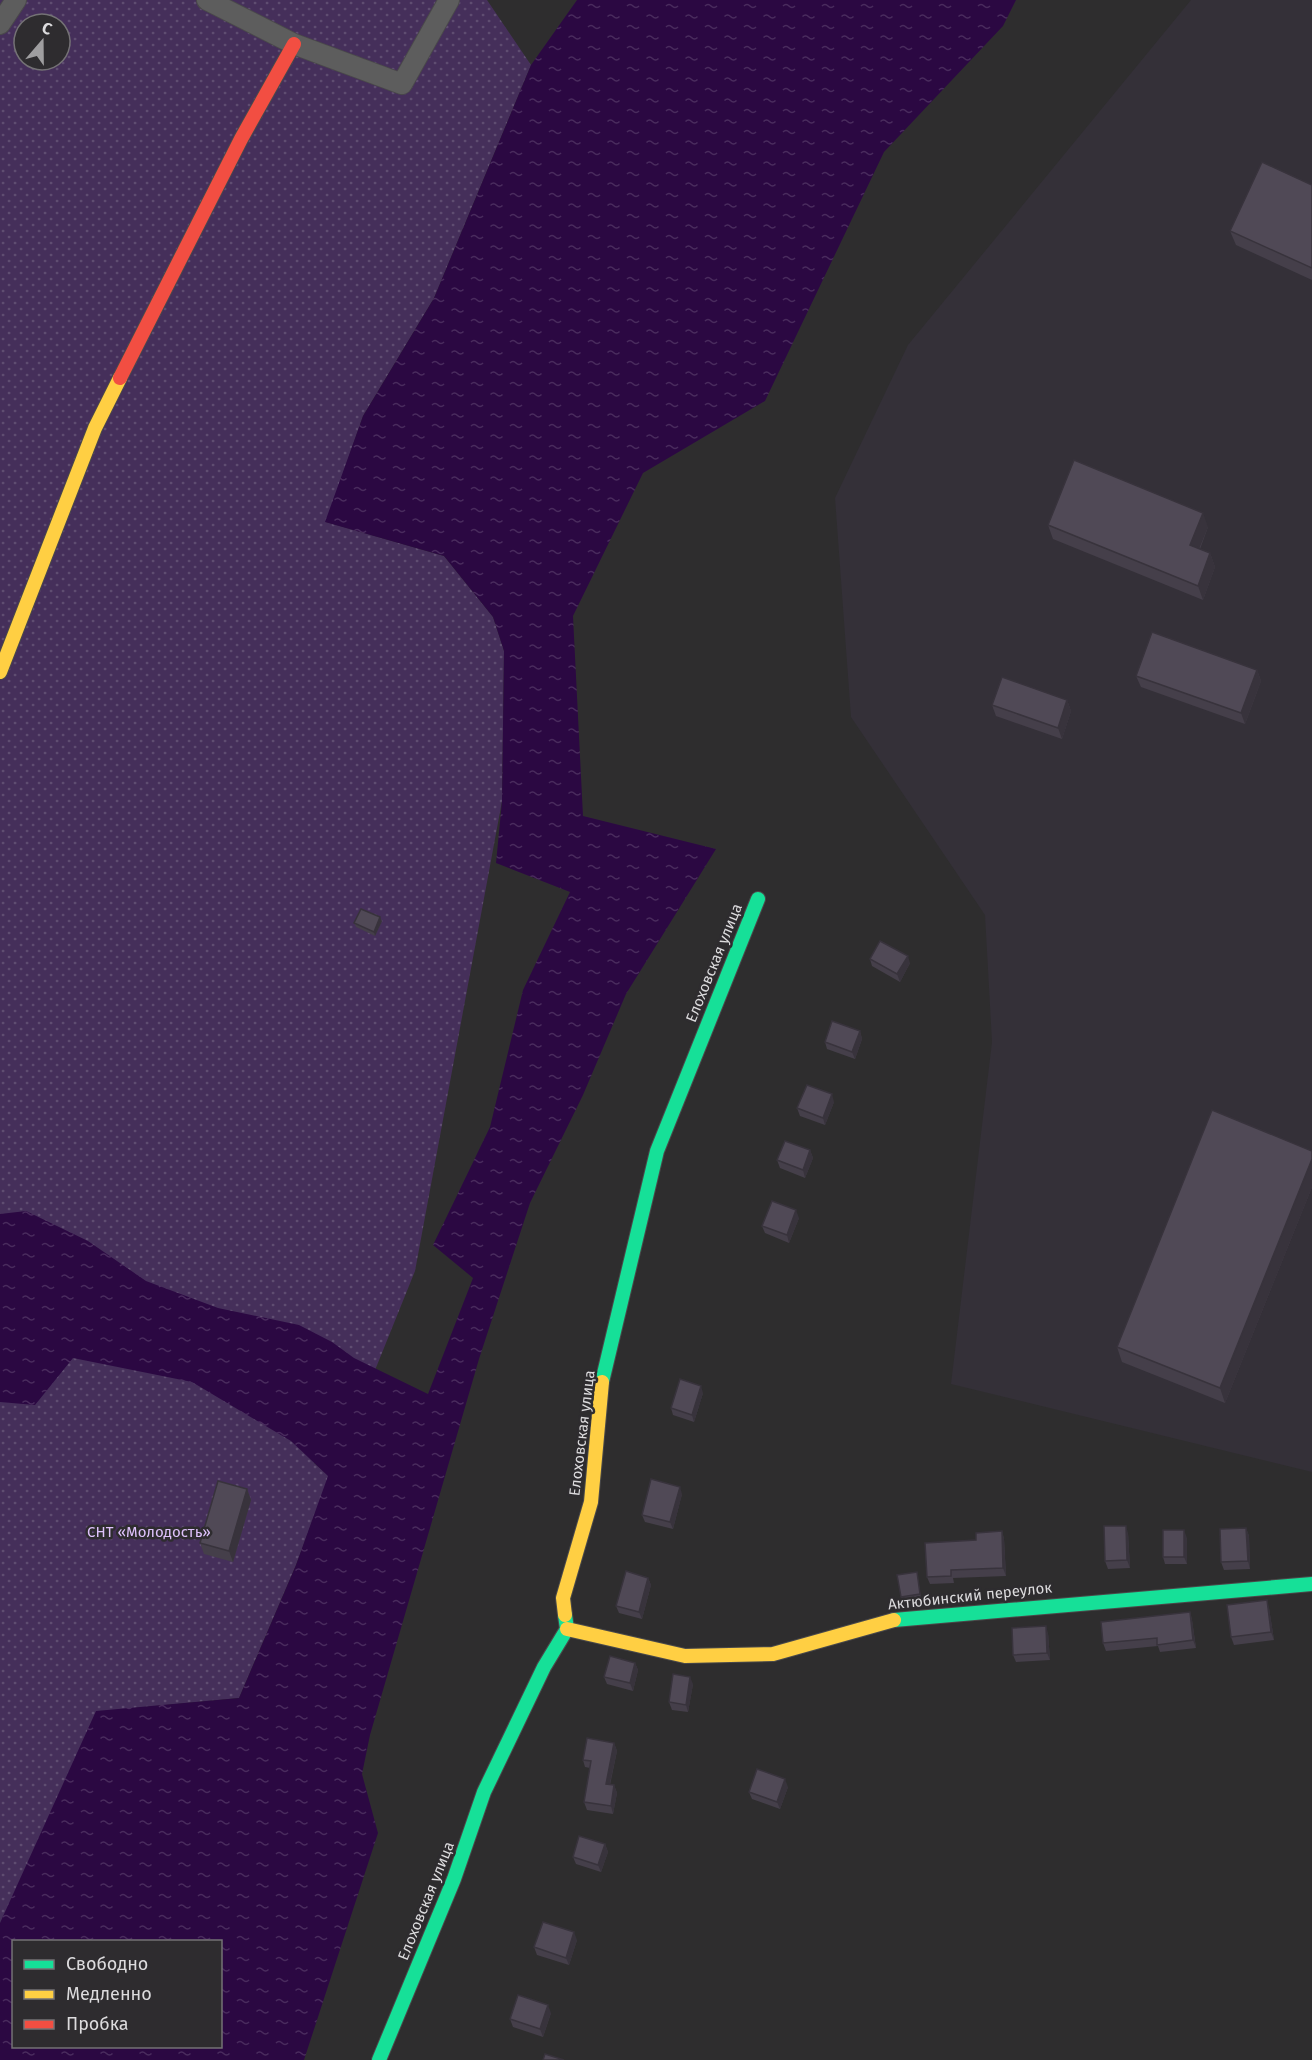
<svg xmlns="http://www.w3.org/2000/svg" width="1312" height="2060" viewBox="0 0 1312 2060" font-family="'Fira Sans',sans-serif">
	<defs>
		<pattern id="park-dots" width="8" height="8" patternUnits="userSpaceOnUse" patternTransform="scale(1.5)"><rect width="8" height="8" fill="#452f5a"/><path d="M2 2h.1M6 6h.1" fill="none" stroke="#5f4d71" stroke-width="1.8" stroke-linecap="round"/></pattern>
		<pattern id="water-ripples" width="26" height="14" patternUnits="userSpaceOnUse" patternTransform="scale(1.5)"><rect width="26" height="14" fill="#2b0842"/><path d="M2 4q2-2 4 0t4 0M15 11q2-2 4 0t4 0" fill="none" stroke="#492b5d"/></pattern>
	</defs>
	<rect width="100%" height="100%" fill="#2e2d2e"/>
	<polygon fill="#343038" points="1191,0 1312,0 1312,1472 951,1384 992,1042 985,915 851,717 835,498 908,345"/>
	<path fill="url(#park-dots)" fill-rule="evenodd" d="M 0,0 L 487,0 L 531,65 L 434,298 L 363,416 L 326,522 L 444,556 L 493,617 L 504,651 L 502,801 L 415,1271 L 367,1390 L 314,1463 L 329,1476 L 296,1565 L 239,1698 L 134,1708 L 14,1942 L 0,1993 ZM 24,24 L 60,24 L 60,60 L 24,60 Z"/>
	<path fill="url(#water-ripples)" fill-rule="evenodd" d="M 577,0 L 1016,0 L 1003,26 L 884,152 L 765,401 L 643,473 L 573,616 L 583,816 L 716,849 L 626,994 L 583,1095 L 530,1203 L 479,1359 L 370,1735 L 362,1774 L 378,1833 L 304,2060 L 0,2060 L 0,1923 L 96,1711 L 239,1698 L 296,1565 L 328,1476 L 291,1441 L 192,1382 L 73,1358 L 35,1405 L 0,1402 L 0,1214 L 26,1211 L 88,1241 L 146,1281 L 218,1308 L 299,1325 L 332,1342 L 354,1358 L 428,1394 L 473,1278 L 433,1245 L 490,1127 L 523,990 L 570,892 L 496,863 L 502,801 L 504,651 L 493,617 L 444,556 L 325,522 L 363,416 L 434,298 L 531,65 ZM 14,1942 L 220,1942 L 220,2046 L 14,2046 Z"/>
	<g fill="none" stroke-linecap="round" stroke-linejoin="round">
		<g stroke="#4a494a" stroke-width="22">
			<g id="street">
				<polyline points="207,0 294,44 402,84 449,0"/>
				<polyline points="0,24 16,0"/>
			</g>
		</g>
		<g stroke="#4a494a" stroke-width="16">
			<g id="fast">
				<polyline points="602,1382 657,1151 758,899"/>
				<polyline points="894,1620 1312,1584"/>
				<polyline points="379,2060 454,1879 484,1792 544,1667 567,1629 565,1615"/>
			</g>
		</g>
		<g stroke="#4a494a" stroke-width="16">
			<g id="slow">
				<polyline points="0,672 95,428 120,378"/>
				<polyline points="565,1615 563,1598 591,1502 602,1382"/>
				<polyline points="567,1629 685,1656 773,1654 894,1620"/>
			</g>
		</g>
		<g stroke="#4a494a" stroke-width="16">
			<polyline id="jam" points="120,378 241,139 294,44"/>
		</g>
		<use href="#street" stroke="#5d5d5d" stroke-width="20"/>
		<use href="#fast" stroke="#16e098" stroke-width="14"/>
		<use href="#slow" stroke="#ffcf43" stroke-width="14"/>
		<use href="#jam" stroke="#f24e42" stroke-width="14"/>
	</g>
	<g fill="#453f4a">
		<polygon points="1312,185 1312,280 1236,245 1230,231"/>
		<polygon points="1048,525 1208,527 1200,549 1210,553 1215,567 1203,600 1053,539"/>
		<polygon points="1257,670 1261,681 1245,724 1141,687 1136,676"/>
		<polygon points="1067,700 1071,711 1062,739 996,716 992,705"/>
		<polygon points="382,921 375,936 356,927 354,923"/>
		<polygon points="870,959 910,963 900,982 872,966"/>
		<polygon points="860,1031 862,1039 855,1059 827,1049 825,1042"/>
		<polygon points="834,1102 825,1125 800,1116 797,1108"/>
		<polygon points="810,1150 813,1158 805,1178 780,1168 777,1160"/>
		<polygon points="1312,1151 1312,1187 1225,1403 1122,1362 1117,1347"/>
		<polygon points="799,1218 789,1243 765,1233 762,1226"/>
		<polygon points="703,1393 694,1422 673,1415 671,1408"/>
		<polygon points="247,1489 251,1500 233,1562 204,1554 200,1543"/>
		<polygon points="682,1494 673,1529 645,1522 642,1515"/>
		<polygon points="1246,1528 1249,1536 1250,1569 1224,1570 1221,1562"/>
		<polygon points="1002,1531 1004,1539 1006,1576 953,1578 954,1583 930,1584 927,1577 976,1540"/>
		<polygon points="1128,1533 1130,1568 1108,1569 1105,1561"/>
		<polygon points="1187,1538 1187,1564 1165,1564 1163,1557"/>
		<polygon points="917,1572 921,1598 902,1601 901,1597"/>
		<polygon points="648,1578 651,1585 642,1619 619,1613 616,1606"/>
		<polygon points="1269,1608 1274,1640 1234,1645 1231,1637"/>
		<polygon points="1190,1612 1192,1620 1196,1648 1160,1652 1158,1646 1106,1651 1103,1643"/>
		<polygon points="1048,1633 1050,1660 1016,1662 1013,1655"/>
		<polygon points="635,1663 638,1670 633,1691 607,1684 604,1677"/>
		<polygon points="693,1684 688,1712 672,1710 669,1702"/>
		<polygon points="614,1743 617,1751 610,1785 614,1785 617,1793 613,1814 587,1810 584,1802 590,1768 585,1767 583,1760"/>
		<polygon points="788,1787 780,1809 752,1799 749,1792"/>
		<polygon points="605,1844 608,1852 601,1872 576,1864 573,1857"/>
		<polygon points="577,1940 569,1965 537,1955 534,1947"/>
		<polygon points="551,2013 543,2037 513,2027 510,2019"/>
	</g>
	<g fill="#38333c">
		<polygon points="1203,513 1208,527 1195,559 1190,545"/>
		<polygon points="1210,553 1215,567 1203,600 1198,586"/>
		<polygon points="1257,670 1261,681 1245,724 1241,713"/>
		<polygon points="1067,700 1071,711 1062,739 1058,728"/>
		<polygon points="380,917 382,921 375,936 374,932"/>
		<polygon points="908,956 910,963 900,982 897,974"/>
		<polygon points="860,1031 862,1039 855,1059 852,1052"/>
		<polygon points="832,1094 834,1102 825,1125 823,1118"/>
		<polygon points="810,1150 813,1158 805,1178 803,1170"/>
		<polygon points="1312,1159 1312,1187 1225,1403 1220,1388"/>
		<polygon points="796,1210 799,1218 789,1243 787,1235"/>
		<polygon points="701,1386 703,1393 694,1422 692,1415"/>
		<polygon points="680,1487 682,1494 673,1529 670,1522"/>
		<polygon points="247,1489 251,1500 233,1562 229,1551"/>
		<polygon points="1126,1526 1128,1533 1130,1568 1127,1560"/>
		<polygon points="1246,1528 1249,1536 1250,1569 1248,1561"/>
		<polygon points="1184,1530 1187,1538 1187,1564 1184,1557"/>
		<polygon points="1002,1531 1004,1539 1006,1576 1003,1568"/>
		<polygon points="648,1578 651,1585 642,1619 639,1612"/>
		<polygon points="1267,1600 1269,1608 1274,1640 1271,1632"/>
		<polygon points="1190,1612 1192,1620 1196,1648 1193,1640"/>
		<polygon points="1046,1626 1048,1633 1050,1660 1047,1653"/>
		<polygon points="635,1663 638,1670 633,1691 630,1683"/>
		<polygon points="690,1677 693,1684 688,1712 686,1705"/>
		<polygon points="614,1743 617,1751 608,1792 606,1784"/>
		<polygon points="785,1779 788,1787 780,1809 777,1802"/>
		<polygon points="614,1785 617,1793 613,1814 611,1806"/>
		<polygon points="605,1844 608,1852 601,1872 598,1865"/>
		<polygon points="574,1932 577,1940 569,1965 566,1958"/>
		<polygon points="548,2005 551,2013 543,2037 540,2029"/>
	</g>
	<g fill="#504956" stroke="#38333c" stroke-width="1.5">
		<polygon points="1262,162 1312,185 1312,268 1230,231"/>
		<polygon points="1074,460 1203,513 1190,545 1210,553 1198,586 1048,525"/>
		<polygon points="1152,632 1257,670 1241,713 1136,676"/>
		<polygon points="1002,677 1067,700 1058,728 992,705"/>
		<polygon points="361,909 380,917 374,932 354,923"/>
		<polygon points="880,941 908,956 897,974 870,959"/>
		<polygon points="832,1021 860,1031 852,1052 825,1042"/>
		<polygon points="807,1085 832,1094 823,1118 797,1108"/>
		<polygon points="1212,1110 1312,1151 1312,1159 1220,1388 1117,1347"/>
		<polygon points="785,1141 810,1150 803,1170 777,1160"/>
		<polygon points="772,1201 796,1210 787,1235 762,1226"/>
		<polygon points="680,1379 701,1386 692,1415 671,1408"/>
		<polygon points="651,1479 680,1487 670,1522 642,1515"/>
		<polygon points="218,1481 247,1489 229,1551 200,1543"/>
		<polygon points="1104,1526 1126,1526 1127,1560 1105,1561"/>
		<polygon points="1246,1528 1248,1561 1221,1562 1220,1529"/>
		<rect x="1163" y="1530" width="21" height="27"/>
		<polygon points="1002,1531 1003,1568 951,1570 951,1576 927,1577 925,1543 976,1540 976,1533"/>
		<polygon points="626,1571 648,1578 639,1612 616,1606"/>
		<polygon points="917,1572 920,1594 901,1597 897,1575"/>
		<polygon points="1267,1600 1271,1632 1231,1637 1227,1605"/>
		<polygon points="1190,1612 1193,1640 1157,1645 1157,1638 1103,1643 1101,1622"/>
		<polygon points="1046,1626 1047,1653 1013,1655 1012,1628"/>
		<polygon points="610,1656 635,1663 630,1683 604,1677"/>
		<polygon points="673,1674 690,1677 686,1705 669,1702"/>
		<polygon points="587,1738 614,1743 606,1784 614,1785 611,1806 584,1802 591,1761 583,1760"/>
		<polygon points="757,1769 785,1779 777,1802 749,1792"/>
		<polygon points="579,1836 605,1844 598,1865 573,1857"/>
		<polygon points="543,1922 574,1932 566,1958 534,1947"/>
		<polygon points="518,1995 548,2005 540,2029 510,2019"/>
		<polygon points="545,2054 564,2060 543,2060"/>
	</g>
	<g text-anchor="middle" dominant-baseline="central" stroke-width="5" stroke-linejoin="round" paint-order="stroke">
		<g font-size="15" fill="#dcdbdd" stroke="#2e2c2f">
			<text transform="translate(714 963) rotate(-68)">Елоховская улица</text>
			<text transform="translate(582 1433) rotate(-83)">Елоховская улица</text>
			<text transform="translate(970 1596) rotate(-6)">Актюбинский переулок</text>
			<text transform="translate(426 1901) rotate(-68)">Елоховская улица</text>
		</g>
		<g font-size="15" fill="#dfc2fc" stroke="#2e2c2f">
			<text x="149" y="1532">СНТ «Молодость»</text>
		</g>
	</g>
	<rect x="12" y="1940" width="210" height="108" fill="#2e2c2f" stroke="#747275" stroke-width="1.5"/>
	<rect x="24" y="1960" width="30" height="9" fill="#16e098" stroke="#747275" stroke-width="1.5"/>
	<text x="66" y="1970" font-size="18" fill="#dcdbdd">Свободно</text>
	<rect x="24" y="1990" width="30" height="9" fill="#ffcf43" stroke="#747275" stroke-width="1.5"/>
	<text x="66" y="2000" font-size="18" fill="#dcdbdd">Медленно</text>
	<rect x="24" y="2020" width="30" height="9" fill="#f24e42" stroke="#747275" stroke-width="1.5"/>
	<text x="66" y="2030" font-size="18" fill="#dcdbdd">Пробка</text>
	<g transform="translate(42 42) rotate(20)"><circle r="28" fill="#2e2c2f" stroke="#747275" stroke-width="1.5"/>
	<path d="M0-4.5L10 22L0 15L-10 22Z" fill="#9f9ea0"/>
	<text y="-9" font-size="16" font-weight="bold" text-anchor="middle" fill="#dcdbdd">С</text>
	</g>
</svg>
